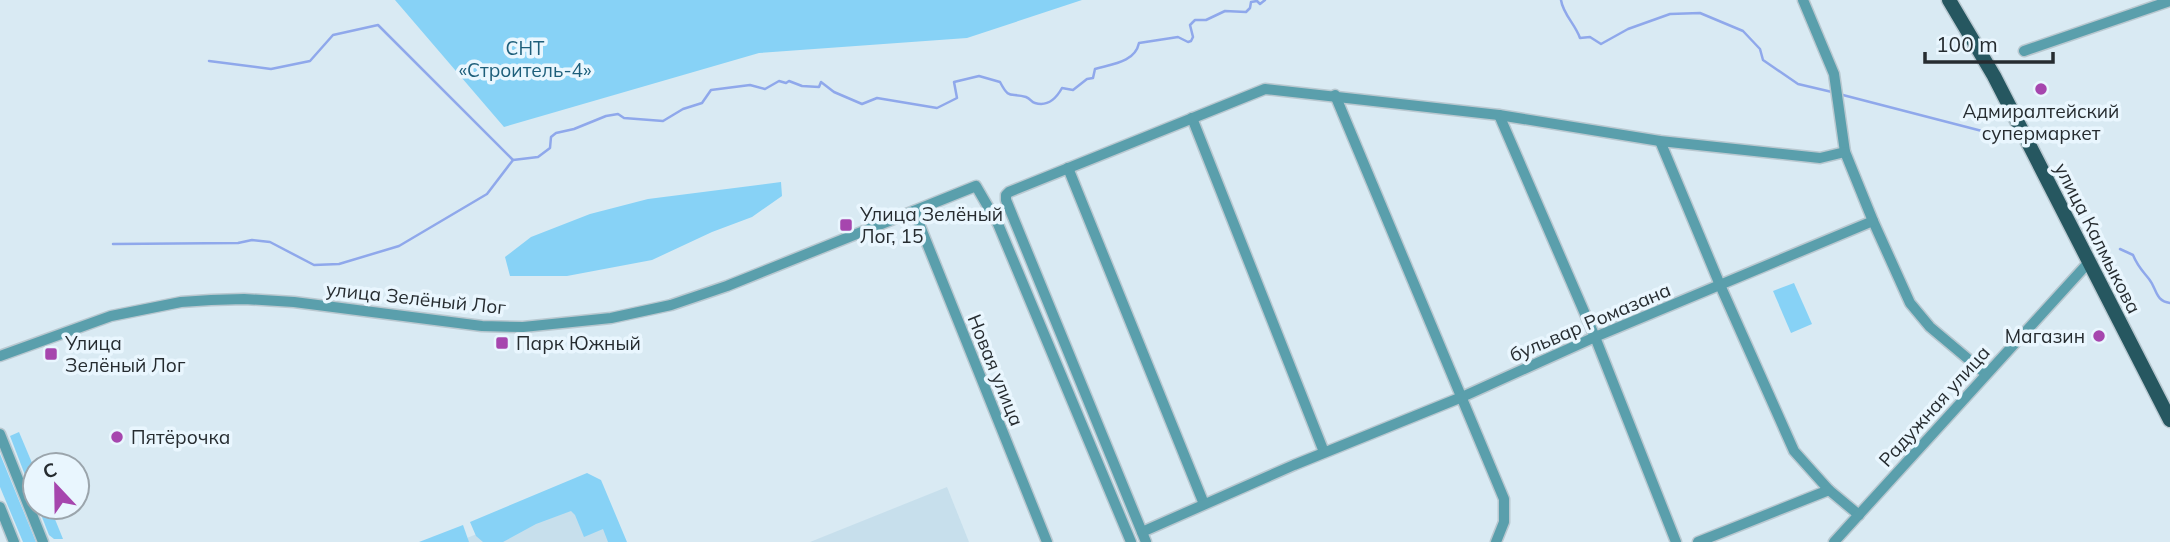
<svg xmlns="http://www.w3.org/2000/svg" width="2170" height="542" viewBox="0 0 2170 542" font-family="Mulish,sans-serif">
	<rect width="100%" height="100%" fill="#d9eaf3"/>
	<g fill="#c7dfec">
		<polygon points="947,487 969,542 810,542"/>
		<polygon points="590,488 612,542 457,542"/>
	</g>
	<g fill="#87d2f6">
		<polygon points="395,0 1082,0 967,38 759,53 504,127"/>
		<polygon points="781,182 782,196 752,217 712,232 652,260 567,276 510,276 505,257 531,237 590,214 648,199"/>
		<polygon points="1794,283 1812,324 1791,333 1773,291"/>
		<polygon points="19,432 35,470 35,501 10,436"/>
		<polygon points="0,454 36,542 23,542 0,487"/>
		<polygon points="587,473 601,480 627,542 608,542 603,529 584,537 575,515 571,511 536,524 503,542 483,542 476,536 470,522"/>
		<polygon points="38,507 50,507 63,539 54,539 49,535"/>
		<polygon points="463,525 469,542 419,542"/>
	</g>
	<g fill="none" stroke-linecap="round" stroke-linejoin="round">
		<g stroke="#8fa8eb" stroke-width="2.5">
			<path d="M 1561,0 C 1563,14 1575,24 1580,38 L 1590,37 L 1601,44 L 1628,29 L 1670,14 L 1700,13 L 1743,31 L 1760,49 L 1763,60 L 1798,84 L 1832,92"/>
			<polyline points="209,61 271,69 310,61 333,35 378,25 513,160"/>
			<polyline points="1839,94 1982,131"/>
			<path d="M 113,244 L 238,243 L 252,240 L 270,242 L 314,265 L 339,264 L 399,246 L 487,194 L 513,160 L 538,157 L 550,148 L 551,137 L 556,133 L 574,129 L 606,116 L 618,114 L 624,118 L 663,121 L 683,109 L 702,103 L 711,90 L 750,85 L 765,89 L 779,81 L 786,83 L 789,81 L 802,86 L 819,87 L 821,82 L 834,92 L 862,104 L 877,98 L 937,108 L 957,98 L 954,82 L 979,76 L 1000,82 C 1010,101 1010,92 1026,97 C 1031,99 1031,102 1035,103 C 1048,107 1057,97 1062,88 L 1073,90 L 1087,79 L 1093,78 L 1095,69 C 1113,64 1135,62 1139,43 L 1178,37 L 1188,42 L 1191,41 L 1193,37 L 1190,25 L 1195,20 L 1206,20 L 1225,11 L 1246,12 L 1250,8 L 1251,2 L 1257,1 L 1260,4 L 1265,0"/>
			<path d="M 2120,249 L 2133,255 C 2138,267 2142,270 2149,279 C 2157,289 2155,301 2170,303"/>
		</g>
		<g stroke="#b9c8d0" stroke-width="13">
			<g id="minor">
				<polyline points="1803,0 1834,74 1845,152 1873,221 1910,303 1930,327 1986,374"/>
				<polyline points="2024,51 2170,1"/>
				<polyline points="1335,95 1504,499 1504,522 1496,542"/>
				<polyline points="1499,115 1595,337 1676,542"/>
				<polyline points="1192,118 1324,452"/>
				<polyline points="1660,141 1720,285 1794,451 1829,490 1859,515"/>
				<polyline points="1068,168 1204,504"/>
				<polyline points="914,211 1047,542"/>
				<polyline points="0,356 111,316 181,302 211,300 244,299 294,302 482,326 523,327 611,318 671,305 727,286 976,186 998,224 1131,542"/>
				<polyline points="0,434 43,542"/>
				<polyline points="0,507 14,542"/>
				<polyline points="1142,532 1294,465 1462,397 1595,337 1873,221"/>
				<polyline points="1146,542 1006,200 1006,195 1009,192 1265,89 1499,115 1660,141 1820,158 1845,152"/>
				<polyline points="1698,542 1829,490"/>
				<polyline points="1834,542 2089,262"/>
			</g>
		</g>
		<g stroke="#b9c8d0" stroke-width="17">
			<polyline id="major" points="1949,0 1994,76 2170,420"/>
		</g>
		<use href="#minor" stroke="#5a9fac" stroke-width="10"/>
		<use href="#major" stroke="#265760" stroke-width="14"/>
	</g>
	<g fill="#a646ae" stroke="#e9f6fe" stroke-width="2.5">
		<circle cx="2041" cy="89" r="7"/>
		<rect x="839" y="218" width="14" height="14" rx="3.5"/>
		<circle cx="2099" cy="336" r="7"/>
		<rect x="495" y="336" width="14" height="14" rx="3.5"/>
		<rect x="44" y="347" width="14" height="14" rx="3.5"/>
		<circle cx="117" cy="437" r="7"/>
	</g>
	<g text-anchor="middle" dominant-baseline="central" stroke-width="7" stroke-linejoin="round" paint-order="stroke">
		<g font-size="19" fill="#1d5e7a" stroke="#e9f6fe">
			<text x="525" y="48">СНТ<tspan x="525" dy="22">«Строитель-4»</tspan></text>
		</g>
		<g font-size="19" fill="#262c30" stroke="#e9f6fe" text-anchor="start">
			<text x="2041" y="111" text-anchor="middle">Адмиралтейский<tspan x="2041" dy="22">супермаркет</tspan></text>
			<text x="860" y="214">Улица Зелёный<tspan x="860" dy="22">Лог, 15</tspan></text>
			<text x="2085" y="336" text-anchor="end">Магазин</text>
			<text x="65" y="343">Улица<tspan x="65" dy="22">Зелёный Лог</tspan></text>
			<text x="516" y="343">Парк Южный</text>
			<text x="131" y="437">Пятёрочка</text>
		</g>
		<g font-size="19" fill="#262c30" stroke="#e9f6fe">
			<text transform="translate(2098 238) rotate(63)">улица Калмыкова</text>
			<text transform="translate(416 298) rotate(6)">улица Зелёный Лог</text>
			<text transform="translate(1590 322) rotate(-23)">бульвар Ромазана</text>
			<text transform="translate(996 370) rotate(68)">Новая улица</text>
			<text transform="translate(1934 406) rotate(-48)">Радужная улица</text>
		</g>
	</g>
	<g transform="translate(56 486) rotate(338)"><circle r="33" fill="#e9f6fe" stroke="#9ba5ac" stroke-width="2"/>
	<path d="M0-5L12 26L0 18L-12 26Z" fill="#a646ae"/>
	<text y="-10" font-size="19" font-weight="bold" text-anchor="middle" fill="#262c30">С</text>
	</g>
	<path d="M1925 52v10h128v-10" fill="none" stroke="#262c30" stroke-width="3.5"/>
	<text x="1936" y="52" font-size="21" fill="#262c30" stroke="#e9f6fe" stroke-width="5" paint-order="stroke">100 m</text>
</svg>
